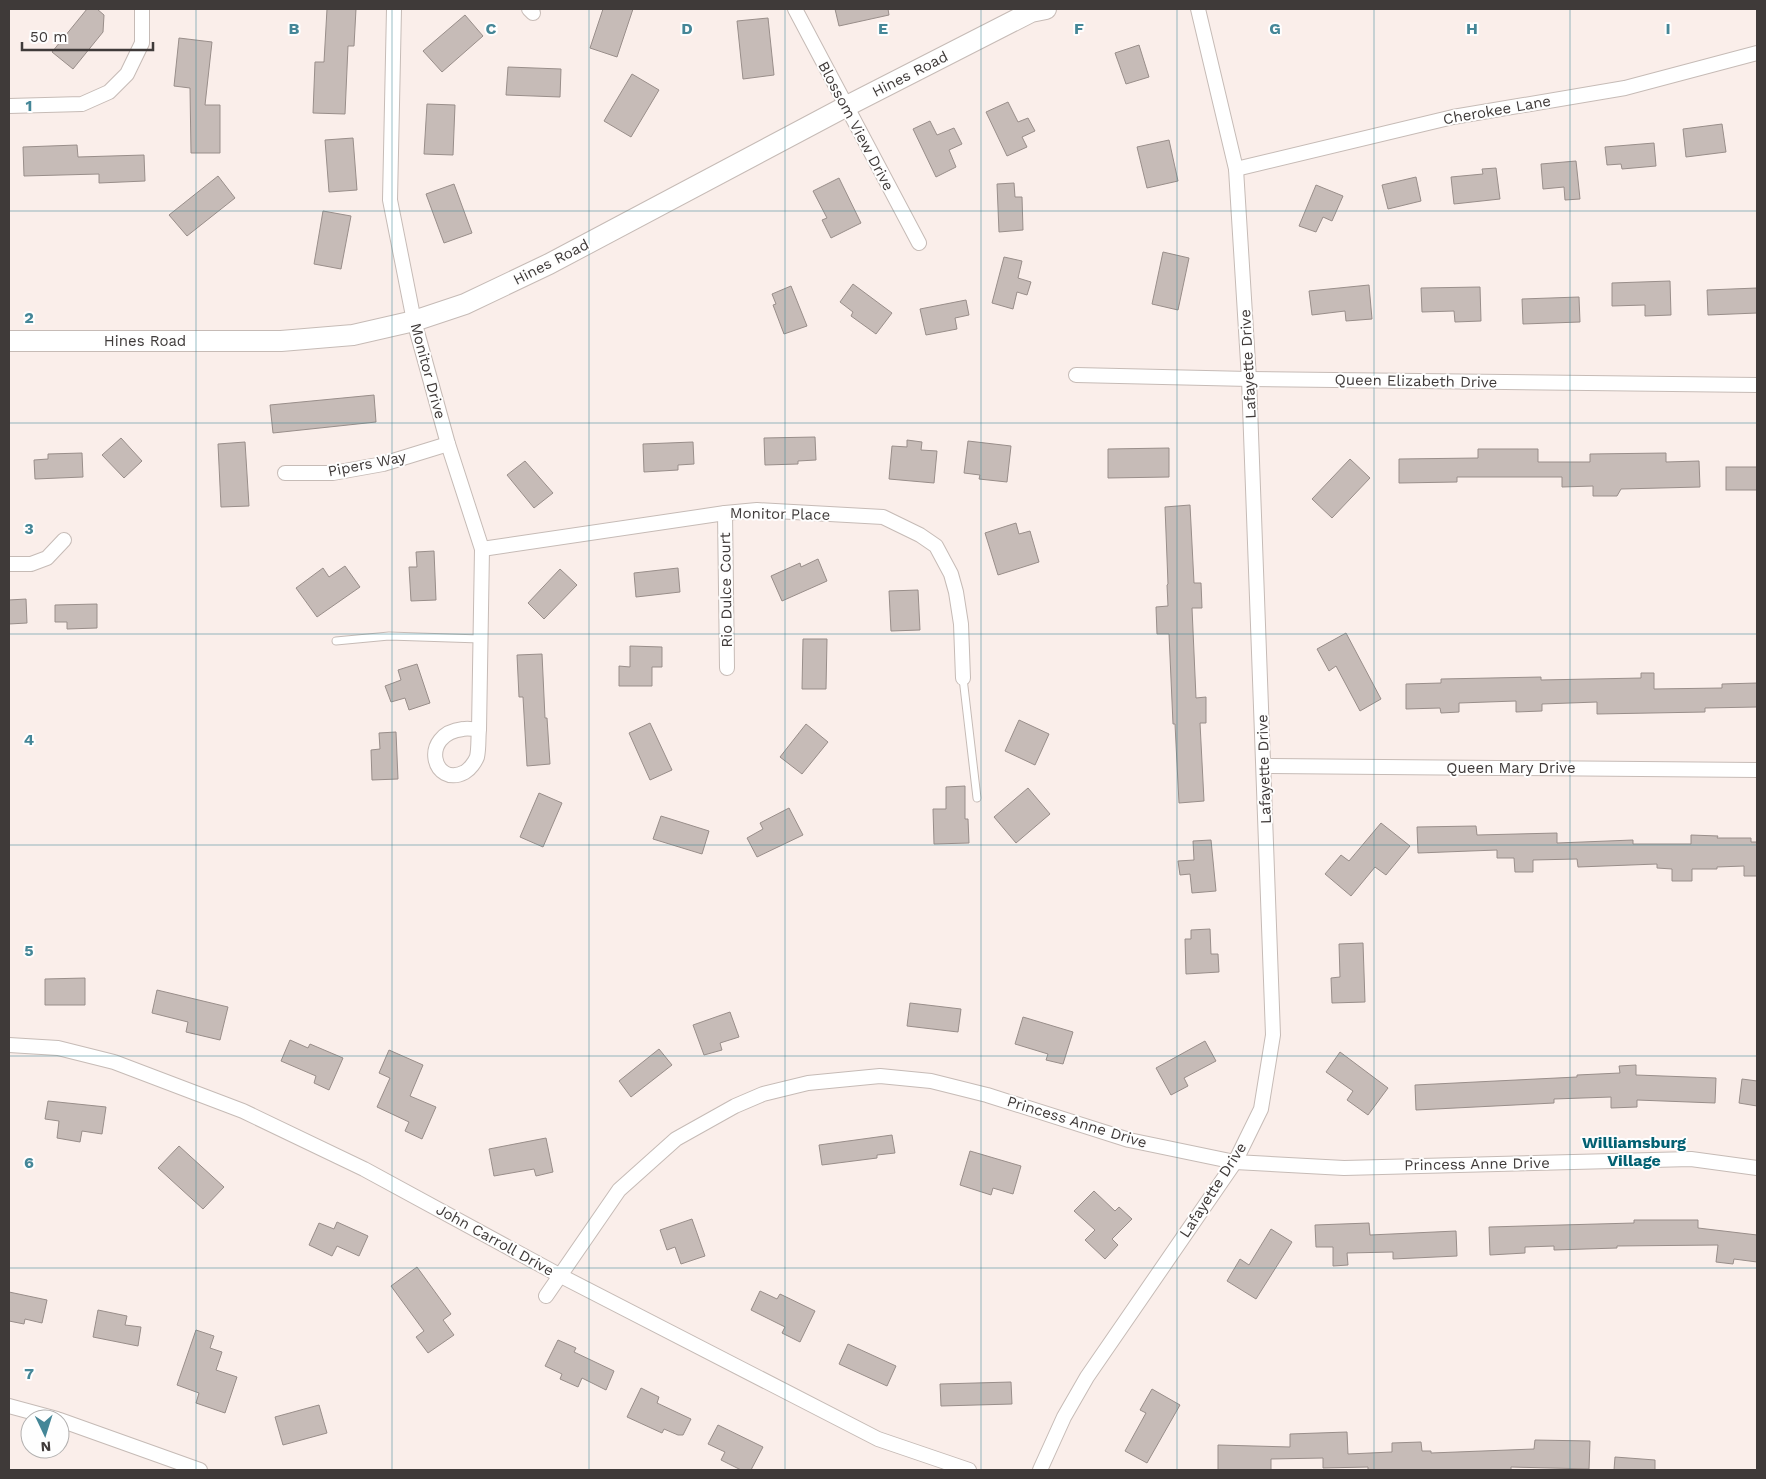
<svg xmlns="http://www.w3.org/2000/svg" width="1766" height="1479" viewBox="0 0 1766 1479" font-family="'Work Sans',sans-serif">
	<rect width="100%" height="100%" fill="#faeeea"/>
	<g fill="#c6bbb7" stroke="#998e8a">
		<polygon points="87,9 97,9 104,15 103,32 73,69 52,52"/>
		<polygon points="327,9 356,9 354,46 348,46 345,114 313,113 315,62 324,62"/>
		<polygon points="603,9 633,9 617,57 590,48"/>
		<polygon points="835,9 888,9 889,15 839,26"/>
		<polygon points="465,15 483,36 442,72 423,51"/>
		<polygon points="768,18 774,75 743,79 737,21"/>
		<polygon points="179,38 212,42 205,105 220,105 220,153 191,153 190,88 174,86"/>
		<polygon points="1139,45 1149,77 1126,84 1115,53"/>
		<polygon points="508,67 561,69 560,97 506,95"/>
		<polygon points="632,74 659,90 631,137 604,121"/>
		<polygon points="1008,102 1018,122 1028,118 1035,131 1022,137 1027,147 1007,156 986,112"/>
		<polygon points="427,104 455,105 453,155 424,154"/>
		<polygon points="930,121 937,135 954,128 962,144 949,150 956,167 936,177 913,129"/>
		<polygon points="1722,124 1726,152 1686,157 1683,129"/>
		<polygon points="353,138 357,190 329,192 325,140"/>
		<polygon points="1169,140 1178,181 1147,188 1137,147"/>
		<polygon points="1654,143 1656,166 1622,169 1621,164 1607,165 1605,147"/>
		<polygon points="77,145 78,157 144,155 145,181 99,183 99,174 24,176 23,147"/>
		<polygon points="1576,161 1580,199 1565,200 1564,187 1543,189 1541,164"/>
		<polygon points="1496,168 1500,199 1454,204 1451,177 1483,174 1482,169"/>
		<polygon points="218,176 235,198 187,236 169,215"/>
		<polygon points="1416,177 1421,201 1388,209 1382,185"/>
		<polygon points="839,178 861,223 831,238 822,220 827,218 813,191"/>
		<polygon points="1014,183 1015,197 1022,197 1023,230 999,232 997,184"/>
		<polygon points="454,184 472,233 444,243 426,194"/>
		<polygon points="1316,185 1343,196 1332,221 1323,217 1316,232 1299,226"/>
		<polygon points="323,211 351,216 341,269 314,264"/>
		<polygon points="1163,252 1189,258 1178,310 1152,304"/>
		<polygon points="1004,257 1022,261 1018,278 1031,282 1027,295 1017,292 1013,309 992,303"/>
		<polygon points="1670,281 1671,315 1645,316 1645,305 1612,306 1612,283"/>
		<polygon points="853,284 892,313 876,334 851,316 853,312 840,302"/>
		<polygon points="1369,285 1372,319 1346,321 1345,311 1312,315 1309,291"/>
		<polygon points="791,286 807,326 784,334 773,305 776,304 772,294"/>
		<polygon points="1480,287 1481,321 1455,322 1454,311 1422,312 1421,288"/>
		<polygon points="1757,288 1757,313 1708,315 1707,290"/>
		<polygon points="1579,297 1580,322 1523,324 1522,299"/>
		<polygon points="966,300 969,315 955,318 957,329 926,335 920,309"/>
		<polygon points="374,395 376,422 273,433 270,405"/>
		<polygon points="815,437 816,460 798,461 798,464 765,465 764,438"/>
		<polygon points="121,438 142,461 124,478 102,455"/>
		<polygon points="907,440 922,442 921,450 937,451 934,483 889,479 892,446 907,447"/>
		<polygon points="968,441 1011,446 1007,482 979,479 980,475 964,473"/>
		<polygon points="245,442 249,506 221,507 218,444"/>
		<polygon points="693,442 694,464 678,465 678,470 644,472 643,444"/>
		<polygon points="1169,448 1169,477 1108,478 1108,449"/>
		<polygon points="1478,449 1538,449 1538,462 1590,462 1590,454 1666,453 1666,462 1699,461 1700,487 1621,489 1617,496 1593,496 1593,486 1562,487 1562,477 1457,477 1457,482 1399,483 1399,459 1478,458"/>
		<polygon points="82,453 83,477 35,479 34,460 48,459 48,454"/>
		<polygon points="1350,459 1370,478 1332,518 1312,499"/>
		<polygon points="525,461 553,493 534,508 507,475"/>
		<rect x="1726" y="467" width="31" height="23"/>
		<polygon points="1190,505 1194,583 1201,583 1202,608 1192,608 1196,698 1206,697 1206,723 1200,723 1204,801 1179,803 1175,724 1173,724 1169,634 1157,634 1156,607 1168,606 1167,585 1168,584 1165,507"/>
		<polygon points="1016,523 1019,534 1030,531 1039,562 998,575 985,533"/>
		<polygon points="434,551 436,600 411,601 409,567 417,567 416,552"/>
		<polygon points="818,559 827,581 782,601 771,576 800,563 801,567"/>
		<polygon points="345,566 360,587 317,617 296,588 323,568 329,577"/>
		<polygon points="678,568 680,592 636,597 634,573"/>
		<polygon points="560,569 577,585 544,619 528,603"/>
		<polygon points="918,590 920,630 891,631 889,591"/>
		<polygon points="26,599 27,623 9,624 9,600"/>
		<polygon points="97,604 97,628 67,629 67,622 55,622 55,605"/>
		<polygon points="1346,633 1381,699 1360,711 1336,666 1329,671 1317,649"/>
		<polygon points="803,639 827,639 826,689 802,689"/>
		<polygon points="630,646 662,647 662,667 652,667 652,686 619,686 619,666 630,667"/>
		<polygon points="542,654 545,718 547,718 550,764 527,766 523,697 519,697 517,655"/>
		<polygon points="417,664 430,703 409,710 405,698 391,702 385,686 401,680 398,670"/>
		<polygon points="1641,673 1654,673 1654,689 1722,688 1722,684 1757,683 1757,707 1705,708 1705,712 1597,714 1597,702 1542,704 1542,711 1516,712 1516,701 1459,703 1459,712 1441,713 1440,708 1406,709 1406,684 1441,683 1441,679 1541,677 1541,680 1641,678"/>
		<polygon points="1019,720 1049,734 1035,765 1005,751"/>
		<polygon points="650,723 672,770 650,780 629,733"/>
		<polygon points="806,724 828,742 802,774 780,757"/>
		<polygon points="396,732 398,779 372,780 371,750 380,749 379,733"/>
		<polygon points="965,786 965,819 968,819 969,843 934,844 933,809 946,809 946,787"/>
		<polygon points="1028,788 1050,814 1016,843 994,817"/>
		<polygon points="539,793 562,803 543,847 520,837"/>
		<polygon points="789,808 803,835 757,857 747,838 763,829 760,823"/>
		<polygon points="661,816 709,831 702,854 653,839"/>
		<polygon points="1381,823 1410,846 1386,875 1375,867 1351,896 1325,874 1341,855 1349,861"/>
		<polygon points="1476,826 1477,835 1557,833 1557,843 1633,840 1633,844 1691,844 1691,835 1718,836 1717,838 1751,838 1751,842 1757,842 1757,876 1744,876 1744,866 1717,867 1717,869 1692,869 1692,881 1672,881 1672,869 1657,868 1657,864 1578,867 1577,859 1533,860 1533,872 1515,872 1514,858 1497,858 1497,850 1418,853 1417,827"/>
		<polygon points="1211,840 1216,891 1192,893 1190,874 1180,875 1178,861 1194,860 1193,841"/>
		<polygon points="1210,929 1211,954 1218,954 1219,972 1186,974 1185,939 1191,939 1191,930"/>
		<polygon points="1363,943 1365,1002 1332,1003 1331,978 1340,977 1339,944"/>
		<polygon points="85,978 85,1005 45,1005 45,979"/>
		<polygon points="157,990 228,1007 220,1040 186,1032 188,1022 152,1013"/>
		<polygon points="910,1003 961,1009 958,1032 907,1026"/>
		<polygon points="730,1012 739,1037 720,1043 722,1050 704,1055 693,1025"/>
		<polygon points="1023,1017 1073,1032 1063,1064 1046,1060 1048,1054 1015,1044"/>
		<polygon points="290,1040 308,1048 310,1044 343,1058 329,1090 314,1083 316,1076 281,1061"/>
		<polygon points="1205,1041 1216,1061 1184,1078 1188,1086 1171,1095 1156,1068"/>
		<polygon points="659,1049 672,1065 631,1097 619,1081"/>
		<polygon points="389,1050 423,1065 410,1096 436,1107 422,1139 405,1131 409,1122 377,1107 390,1078 379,1073"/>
		<polygon points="1340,1052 1388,1088 1368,1115 1347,1100 1353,1091 1326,1072"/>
		<polygon points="1636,1065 1636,1075 1716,1078 1715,1103 1637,1100 1637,1107 1611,1108 1611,1097 1554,1099 1554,1103 1416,1110 1415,1085 1577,1077 1577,1075 1620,1073 1619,1066"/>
		<polygon points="1742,1079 1757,1081 1757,1106 1739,1103"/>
		<polygon points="48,1101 106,1107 102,1134 82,1131 80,1142 57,1138 59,1121 45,1119"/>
		<polygon points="892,1135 895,1153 877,1155 877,1158 822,1165 819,1145"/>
		<polygon points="546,1138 553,1172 536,1176 534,1169 494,1176 489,1149"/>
		<polygon points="179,1146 224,1187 203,1209 158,1168"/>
		<polygon points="970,1151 1021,1166 1013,1194 993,1188 991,1195 960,1185"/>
		<polygon points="1094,1191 1115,1211 1119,1207 1132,1219 1112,1239 1118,1245 1105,1259 1085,1240 1095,1230 1074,1211"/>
		<polygon points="692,1219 705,1256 681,1264 675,1247 667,1250 660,1230"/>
		<polygon points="1634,1220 1698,1220 1698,1228 1757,1235 1757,1262 1734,1259 1733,1264 1716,1262 1718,1245 1617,1246 1617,1248 1554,1250 1554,1246 1525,1247 1525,1253 1490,1255 1489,1227 1634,1223"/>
		<polygon points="337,1222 368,1236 359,1256 337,1246 332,1256 309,1245 319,1223 334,1229"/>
		<polygon points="1369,1223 1370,1235 1456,1231 1457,1256 1393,1259 1393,1252 1347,1253 1348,1265 1333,1266 1333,1247 1316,1247 1315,1225"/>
		<polygon points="1271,1229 1292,1242 1256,1299 1227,1281 1240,1259 1249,1265"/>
		<polygon points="417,1267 451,1314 443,1320 454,1335 428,1353 416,1337 424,1331 391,1286"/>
		<polygon points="760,1291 777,1299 780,1294 815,1311 800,1342 782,1333 785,1327 751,1310"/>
		<polygon points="9,1292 47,1300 42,1323 25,1319 24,1324 9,1321"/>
		<polygon points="98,1310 127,1316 125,1325 141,1327 138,1346 93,1337"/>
		<polygon points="196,1330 214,1336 210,1348 222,1352 216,1370 237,1377 225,1413 196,1403 199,1393 177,1385"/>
		<polygon points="558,1340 576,1348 574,1352 614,1371 606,1390 582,1378 578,1387 560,1379 562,1374 545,1366"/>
		<polygon points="848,1344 896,1366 887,1386 839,1364"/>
		<polygon points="1011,1382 1012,1404 941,1406 940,1384"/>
		<polygon points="641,1388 659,1397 657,1403 691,1419 683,1435 678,1435 664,1429 662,1433 627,1417"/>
		<polygon points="1152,1389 1180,1405 1147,1463 1125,1451 1146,1413 1140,1410"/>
		<polygon points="319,1405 327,1433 283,1445 275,1417"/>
		<polygon points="718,1425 763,1447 751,1470 741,1470 721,1460 725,1452 708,1444"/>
		<polygon points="1347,1432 1348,1454 1392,1452 1392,1443 1421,1442 1422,1451 1431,1451 1431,1453 1534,1449 1535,1440 1590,1441 1589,1469 1511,1467 1511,1470 1368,1470 1368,1467 1323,1468 1323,1458 1271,1459 1271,1470 1218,1470 1218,1445 1290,1447 1290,1434"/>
		<polygon points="1615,1457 1655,1460 1655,1470 1614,1470"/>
	</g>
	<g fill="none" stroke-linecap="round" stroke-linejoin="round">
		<g stroke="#c6bbb6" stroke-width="9">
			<g id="lane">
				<polyline points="336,641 389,636 480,639"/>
				<polyline points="963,678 977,798"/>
			</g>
		</g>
		<g stroke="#c6bbb6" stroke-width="16">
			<g id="street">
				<path d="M 394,9 L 390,200 L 414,321 L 448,444 L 482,549 L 479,730 C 478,738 479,748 477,757 C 475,762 470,769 465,772 C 433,789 419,734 463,729 C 468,728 474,729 479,730"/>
				<polyline points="529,9 533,13"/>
				<polyline points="795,9 919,243"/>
				<polyline points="9,106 82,104 109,92 127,74 142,43 142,9"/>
				<polyline points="1236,169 1453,117 1625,88 1757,53"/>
				<polyline points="1076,375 1249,379 1757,385"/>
				<polyline points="285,473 333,473 383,464 448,444"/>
				<polyline points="725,513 727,668"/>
				<polyline points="482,549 725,513 757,510 883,517 920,535 936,546 951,574 956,592 961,624 963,678"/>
				<polyline points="9,564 31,564 47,558 64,540"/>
				<polyline points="1264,766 1757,770"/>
				<polyline points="9,1045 58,1048 114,1062 243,1111 364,1169 559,1275 878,1439 969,1470"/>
				<polyline points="546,1296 619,1190 676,1139 735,1106 763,1094 808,1083 880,1076 931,1081 987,1095 1129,1140 1235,1162 1344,1168 1691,1159 1757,1168"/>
				<polyline points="9,1406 57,1419"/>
				<polyline points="60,1420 200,1470"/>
				<polyline points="1040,1470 1064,1417 1087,1377 1235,1162 1261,1109 1273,1035 1249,379 1236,169 1198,9"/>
			</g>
		</g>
		<g stroke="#c6bbb6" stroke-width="22">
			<polyline id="secondary" points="9,341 281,341 353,335 414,321 465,304 549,264 845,107 1031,12 1046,9"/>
		</g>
		<use href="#lane" stroke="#fff" stroke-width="7"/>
		<use href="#street" stroke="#fff" stroke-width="14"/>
		<use href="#secondary" stroke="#fff" stroke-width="20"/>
	</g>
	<path fill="none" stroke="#448697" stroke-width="1" stroke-opacity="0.55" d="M 196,9 L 196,1470M 392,9 L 392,1470M 589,9 L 589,1470M 785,9 L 785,1470M 981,9 L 981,1470M 1177,9 L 1177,1470M 1374,9 L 1374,1470M 1570,9 L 1570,1470M 9,211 L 1757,211M 9,423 L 1757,423M 9,634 L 1757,634M 9,845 L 1757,845M 9,1056 L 1757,1056M 9,1268 L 1757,1268"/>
	<g text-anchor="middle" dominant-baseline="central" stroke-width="4" stroke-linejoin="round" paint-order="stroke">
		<g font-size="15" fill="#3f3a39" stroke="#fefefe">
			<text transform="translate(910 74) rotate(-27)">Hines Road</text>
			<text transform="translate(1497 110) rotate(-10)">Cherokee Lane</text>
			<text transform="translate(856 126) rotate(62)">Blossom View Drive</text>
			<text transform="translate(551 262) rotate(-27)">Hines Road</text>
			<text x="145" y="341">Hines Road</text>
			<text transform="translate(1248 364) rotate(-93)">Lafayette Drive</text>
			<text transform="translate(428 371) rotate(75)">Monitor Drive</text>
			<text transform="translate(1416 381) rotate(1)">Queen Elizabeth Drive</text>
			<text transform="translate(367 464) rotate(-11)">Pipers Way</text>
			<text transform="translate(780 514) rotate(1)">Monitor Place</text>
			<text transform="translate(726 590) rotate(-91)">Rio Dulce Court</text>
			<text x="1511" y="768">Queen Mary Drive</text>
			<text transform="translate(1264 769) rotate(-92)">Lafayette Drive</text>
			<text transform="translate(1077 1122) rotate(17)">Princess Anne Drive</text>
			<text transform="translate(1477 1164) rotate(-1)">Princess Anne Drive</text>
			<text transform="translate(1213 1190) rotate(-57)">Lafayette Drive</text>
			<text transform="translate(495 1240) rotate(29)">John Carroll Drive</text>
		</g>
		<g font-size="16" font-weight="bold" fill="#026072" stroke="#fefefe">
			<text x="1634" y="1142">Williamsburg<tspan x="1634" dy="18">Village</tspan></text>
		</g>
	</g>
	<g font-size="16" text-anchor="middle" font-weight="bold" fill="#448697" stroke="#fefefe" stroke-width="4" stroke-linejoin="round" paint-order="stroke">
		<text x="294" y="34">B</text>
		<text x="491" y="34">C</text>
		<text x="687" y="34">D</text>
		<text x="883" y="34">E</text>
		<text x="1079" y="34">F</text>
		<text x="1275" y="34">G</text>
		<text x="1472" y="34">H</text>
		<text x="1668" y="34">I</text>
		<text x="29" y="111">1</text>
		<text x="29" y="323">2</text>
		<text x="29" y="534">3</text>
		<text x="29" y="745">4</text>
		<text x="29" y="956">5</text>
		<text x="29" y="1168">6</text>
		<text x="29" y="1379">7</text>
	</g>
	<rect width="1766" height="1479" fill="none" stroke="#3f3a39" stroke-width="20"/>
	<g transform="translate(45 1434) rotate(176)"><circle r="24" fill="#fefefe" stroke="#b2b0af"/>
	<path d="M0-4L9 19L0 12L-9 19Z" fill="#448697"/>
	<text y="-8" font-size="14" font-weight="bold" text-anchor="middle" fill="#3f3a39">N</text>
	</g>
	<path d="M22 42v8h131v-8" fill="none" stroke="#3f3a39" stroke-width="2.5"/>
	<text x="30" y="42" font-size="15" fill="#3f3a39" stroke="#fefefe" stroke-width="4" paint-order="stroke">50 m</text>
</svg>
